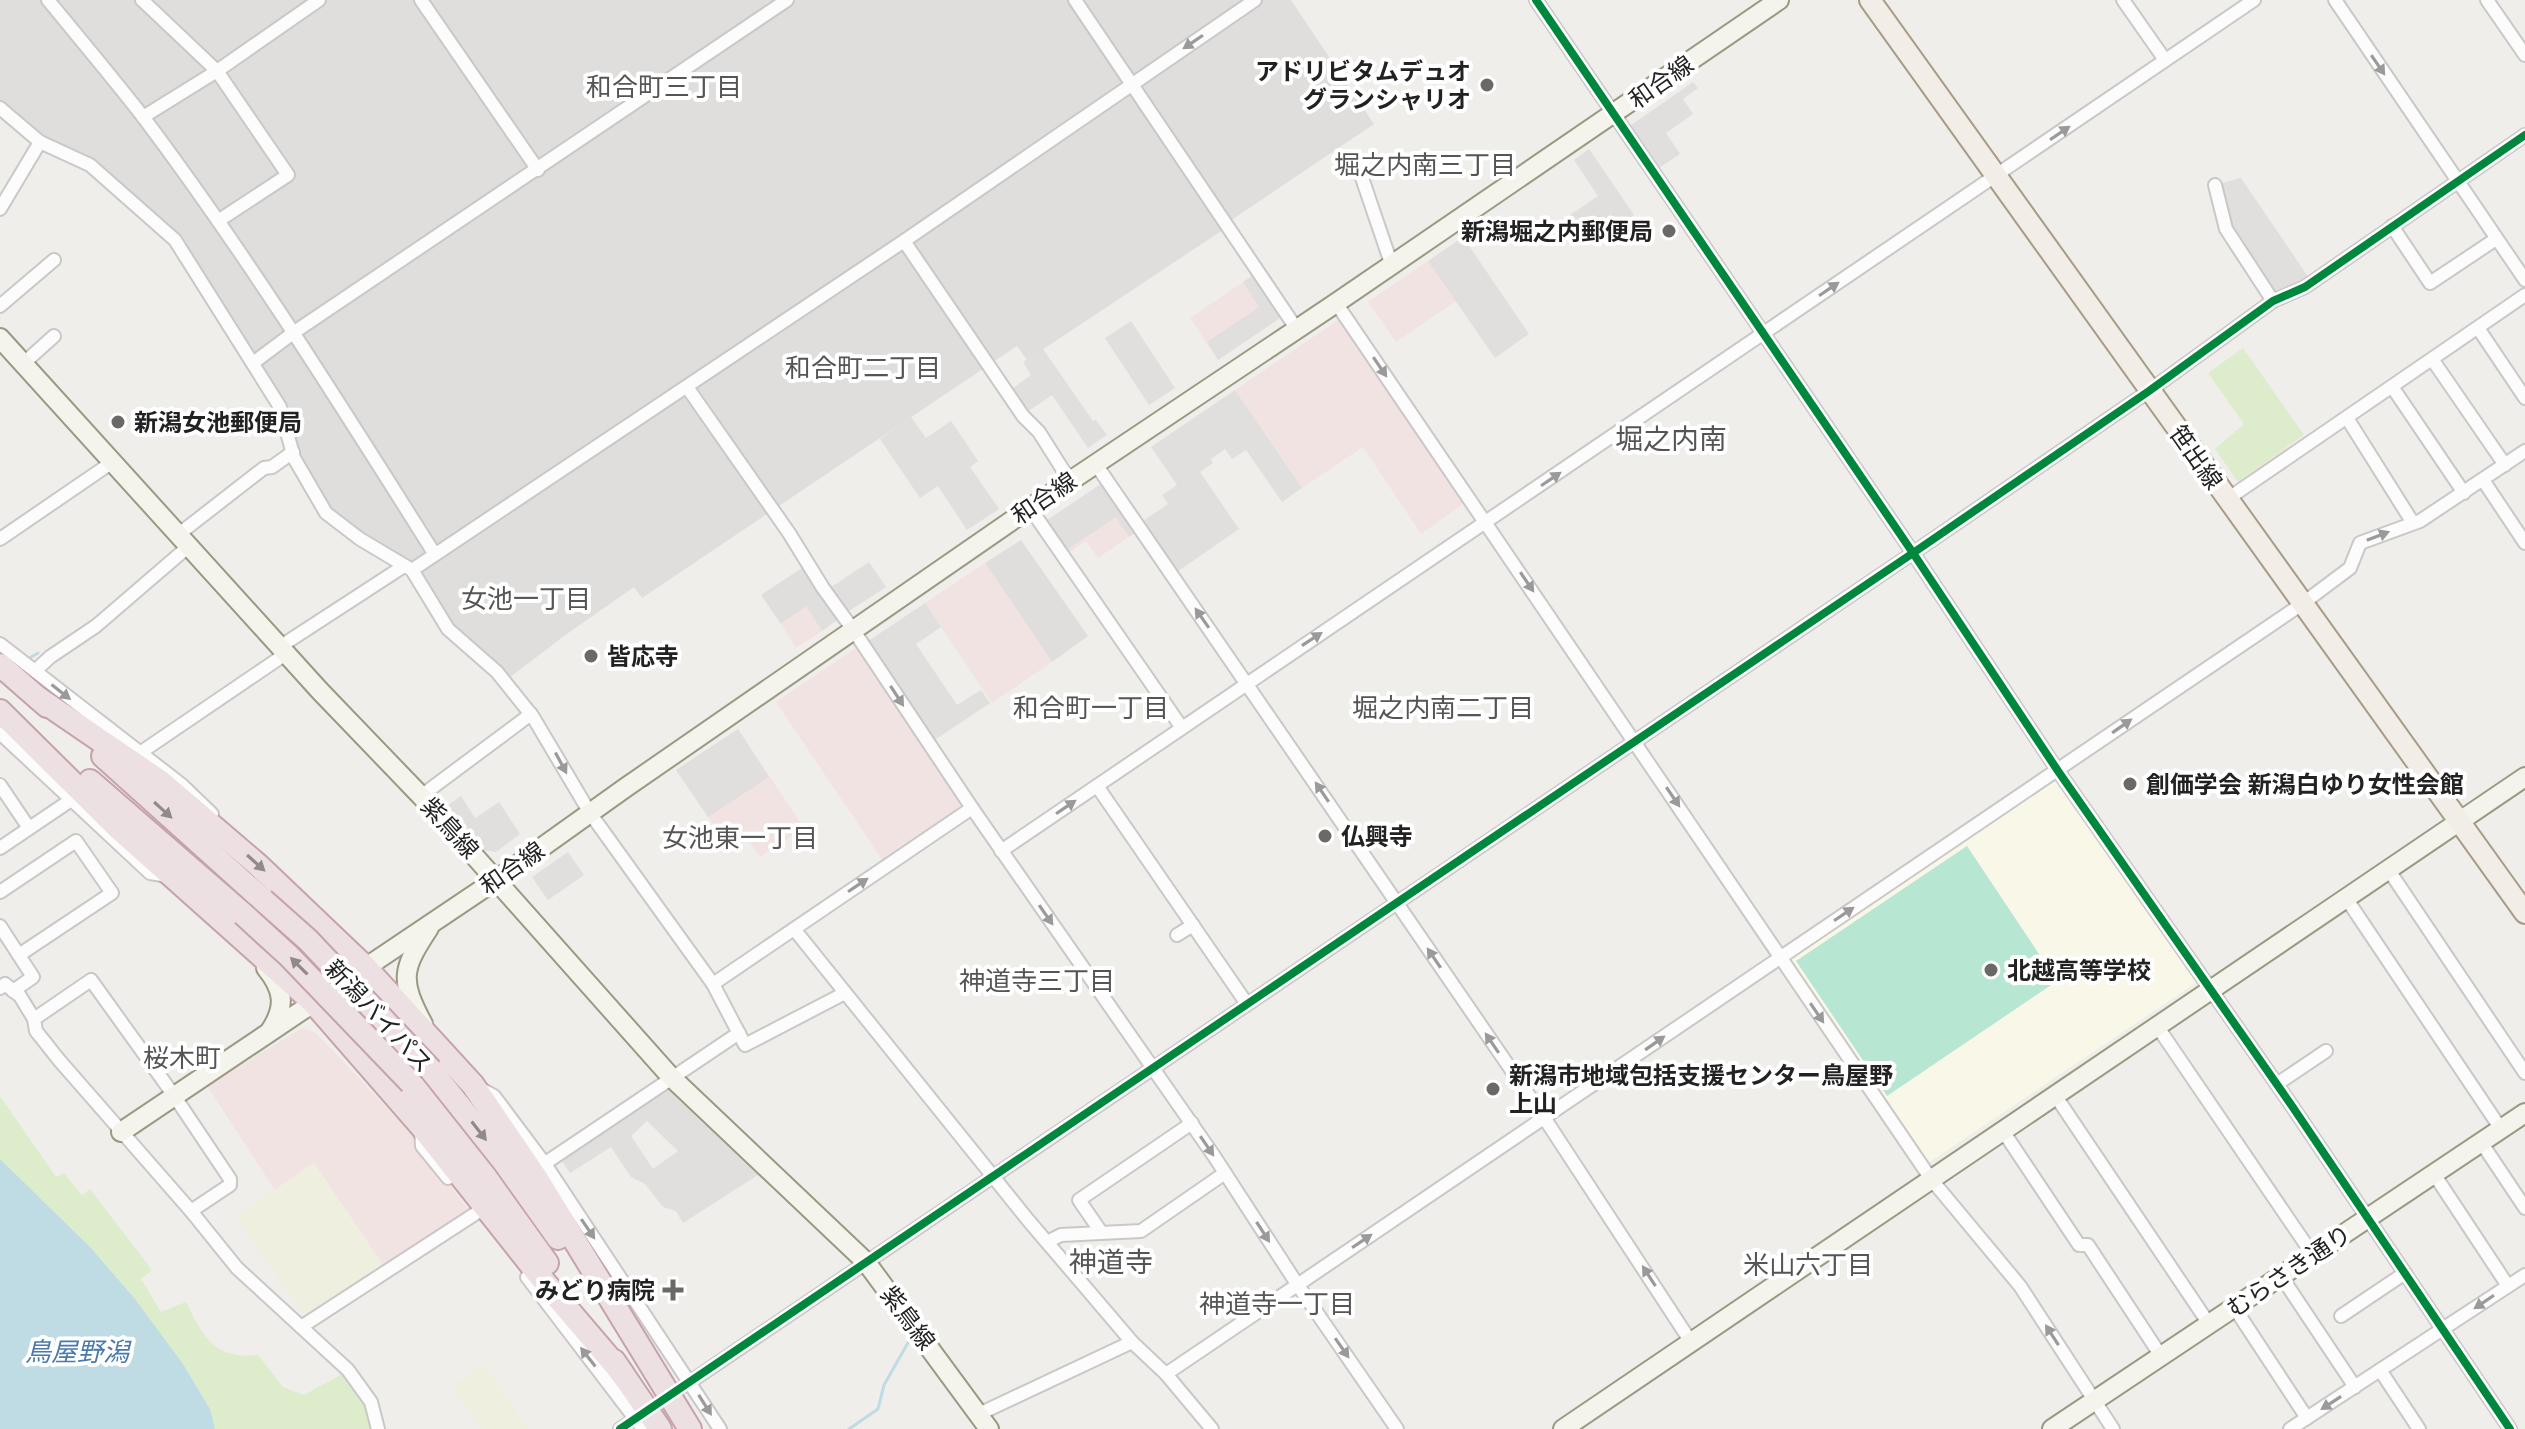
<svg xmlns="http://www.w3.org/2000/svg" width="2525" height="1429" viewBox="0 0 2525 1429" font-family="'DM Sans','Noto Sans JP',sans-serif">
	<rect width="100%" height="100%" fill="#f0eeeb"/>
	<g fill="#dfdedc">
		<polygon points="0,0 1291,0 1374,124 1224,225 1226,228 1027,360 1017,346 642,598 634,587 564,636 509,678 452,626 409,563 331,511 300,456 284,406 182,236 85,159 45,140 0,103"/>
		<polygon points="1021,540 1088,636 1052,662 985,563"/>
		<polygon points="802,568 821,596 781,624 761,595"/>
	</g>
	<g fill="#f1e3e1">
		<polygon points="1428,261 1456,301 1396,342 1368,302"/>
		<polygon points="1255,274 1283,316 1218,360 1190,318"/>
		<polygon points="1341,318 1467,501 1421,534 1363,447 1302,488 1235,390"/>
		<polygon points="1104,482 1137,531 1098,558 1086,541 1067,554 1046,521"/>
		<polygon points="985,563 1052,662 992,703 925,603"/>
		<polygon points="806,606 822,631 796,648 781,624"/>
		<polygon points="859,646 966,805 883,861 776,702"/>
		<polygon points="738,729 804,828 760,857 742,831 725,842 676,770"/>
		<polygon points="302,1028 316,1033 408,1130 471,1213 383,1265 314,1163 275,1190 207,1086"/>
	</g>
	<polygon fill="#f8f7e8" points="2058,777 2197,982 1928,1163 1786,958"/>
	<g fill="#efefdf">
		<polygon points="314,1163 383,1265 305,1318 235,1216"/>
		<polygon points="484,1364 528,1429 481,1429 452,1386"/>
	</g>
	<g fill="#ddeccb">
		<polygon points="2243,348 2304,435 2238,482 2215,449 2244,424 2208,373"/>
		<path d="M 0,1096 L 56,1177 L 64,1173 L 82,1195 L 90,1189 L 152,1270 L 141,1279 L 161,1312 L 186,1302 C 203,1336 214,1360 258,1355 L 283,1387 L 304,1395 L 344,1373 C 354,1388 375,1410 370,1429 L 215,1429 L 210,1409 L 183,1364 L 135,1299 L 90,1247 L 0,1159 Z"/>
	</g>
	<polygon fill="#b7e6d2" points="1967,846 2057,981 1887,1096 1796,961"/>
	<g fill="#e0dfde" fill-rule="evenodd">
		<polygon points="1693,82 1698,88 1683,99 1693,114 1666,133 1680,154 1659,168 1630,126"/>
		<polygon points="1589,149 1634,215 1590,245 1570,215 1598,196 1574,160"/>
		<polygon points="2241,178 2309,278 2300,284 2273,294 2229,227 2219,184"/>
		<polygon points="1463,237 1529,334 1495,358 1428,261"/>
		<polygon points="1255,274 1283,316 1218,360 1207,342 1259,307 1243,282"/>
		<polygon points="1131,321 1175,388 1149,405 1105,338"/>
		<polygon points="1043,349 1093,421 1096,420 1107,435 1088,448 1052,395 1024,414 1009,391 1031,375 1023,362"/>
		<polygon points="1235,390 1302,488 1282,502 1246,450 1232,459 1225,449 1211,459 1213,463 1200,472 1239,529 1177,572 1143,521 1168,504 1162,495 1177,485 1151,447"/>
		<polygon points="911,417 926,438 951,421 978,461 970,467 999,509 967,530 938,486 920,498 880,439"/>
		<polygon points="1104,482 1137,531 1129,537 1116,517 1065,551 1046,521"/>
		<polygon points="869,562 886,587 846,613 830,588"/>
		<polygon points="821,596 837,620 822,631 806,606"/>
		<polygon points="925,603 941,627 916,644 957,705 981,690 990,703 933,741 867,642"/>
		<polygon points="738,729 769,777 708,817 676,770"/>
		<polygon points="461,796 475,818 499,802 520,834 496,852 482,850 442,809"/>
		<polygon points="568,852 584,875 548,900 532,877"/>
		<path d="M 666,1088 L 758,1175 L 683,1223 L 676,1211 L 663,1207 L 645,1184 L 631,1177 L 611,1147 L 570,1173 L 559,1157 ZM 647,1121 L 678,1151 L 653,1169 L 631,1136 Z"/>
	</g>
	<polygon fill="#bfdbe3" points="0,1159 90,1247 135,1299 183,1364 210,1409 215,1429 0,1429"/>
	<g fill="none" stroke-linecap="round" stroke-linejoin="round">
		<g stroke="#bfdbe3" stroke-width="3">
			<polyline points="26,660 38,653"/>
			<polyline points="849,1429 878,1409 884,1385 909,1341"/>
		</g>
		<g stroke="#c9c8c7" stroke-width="16">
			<g id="street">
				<path d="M 48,0 C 80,39 113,78 144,118 C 249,258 341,406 434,553"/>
				<polyline points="142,0 217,71 288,175 218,221"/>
				<polyline points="421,0 538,170"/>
				<polyline points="1075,0 1296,328"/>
				<polyline points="1536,0 1913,553 2058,771 2292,1106 2510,1429"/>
				<polyline points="2123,0 2165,60"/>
				<polyline points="2335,0 2525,280"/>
				<polyline points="2487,0 2525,55"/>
				<polyline points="0,108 40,142 90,165 175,240 280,407 294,458 326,513 360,539 412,570 448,629 497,672 533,717 590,813 713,984 745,1045 845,993"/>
				<polyline points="143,117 217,71 319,0"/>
				<polyline points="1360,172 1391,263"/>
				<polyline points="2215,185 2226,229 2273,301"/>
				<polyline points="0,209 40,142"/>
				<polyline points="2392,226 2430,283 2496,239"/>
				<polyline points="904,241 1023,416 1039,432 1070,481"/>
				<polyline points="1336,303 1931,1179 2020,1286 2113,1429"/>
				<polyline points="0,306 54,260"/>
				<polyline points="2478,328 2525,398"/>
				<polyline points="2432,359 2505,465"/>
				<polyline points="24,363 54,336"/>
				<polyline points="253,363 293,333 787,0"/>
				<polyline points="687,387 789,533 823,588 854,631 972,808 1214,1156 1297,1284 1397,1429"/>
				<polyline points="2393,388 2464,493"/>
				<polyline points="2347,418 2413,523"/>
				<polyline points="1095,463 1545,1119 1691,1342"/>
				<polyline points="2483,480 2525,543"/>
				<polyline points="2226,500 2525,295"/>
				<polyline points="1030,508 1182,728"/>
				<polyline points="179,534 264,468 272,467 293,452"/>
				<polyline points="0,539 114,461"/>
				<polyline points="412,570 904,241 1255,0"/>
				<polyline points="0,644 182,785 212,814"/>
				<polyline points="281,646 404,566"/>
				<polyline points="35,671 50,657 96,626 189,546"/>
				<polyline points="0,733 150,873 168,876"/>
				<polyline points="134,757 287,653"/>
				<polyline points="0,785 29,828"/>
				<polyline points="1097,786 1247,1004"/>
				<polyline points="421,796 531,714"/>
				<polyline points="0,848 74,798"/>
				<polyline points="1001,851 2254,0"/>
				<polyline points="2388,869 2525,1073"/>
				<polyline points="0,892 76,841 112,893 19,955"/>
				<polyline points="2346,898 2501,1129"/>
				<polyline points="0,926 33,977 13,991"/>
				<polyline points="794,929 1028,1220 1132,1342 1166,1374 1212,1429"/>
				<polyline points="1177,935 1193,925"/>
				<polyline points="713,984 972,808"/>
				<polyline points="0,988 5,984 20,996 34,1019 36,1031 59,1060 191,1211 237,1268 348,1370 371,1402 378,1429"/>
				<polyline points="34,1019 91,980 175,1097 230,1179 230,1185 191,1211"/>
				<polyline points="2157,1026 2313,1255"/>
				<polyline points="2277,1084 2326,1051"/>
				<polyline points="483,1090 494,1096 545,1164 720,1429"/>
				<polyline points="2055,1095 2209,1324"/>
				<polyline points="421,1130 422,1146 448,1178"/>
				<polyline points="2003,1131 2079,1245 2088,1245 2161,1356"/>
				<polyline points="2481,1142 2525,1208"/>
				<polyline points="541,1166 739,1033"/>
				<polyline points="2434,1174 2508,1286"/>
				<polyline points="1101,1232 1079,1200 1192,1123"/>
				<polyline points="1047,1242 1061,1235 1141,1231 1225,1173"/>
				<polyline points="2281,1276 2355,1387"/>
				<polyline points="527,1277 643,1429"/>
				<polyline points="2234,1307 2307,1418"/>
				<polyline points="2341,1316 2405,1273"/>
				<polyline points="301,1327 481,1210"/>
				<polyline points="2380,1370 2419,1429"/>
				<polyline points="1166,1374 2302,604 2350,568 2360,543 2420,521 2525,451"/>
				<polyline points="684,1386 1913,553 2149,391 2273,301 2305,287 2525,135"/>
				<polyline points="979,1414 1132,1342"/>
				<polyline points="620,1429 642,1415"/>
				<polyline points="2290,1429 2525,1275"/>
			</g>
		</g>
		<g stroke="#999a82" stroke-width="22">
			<g id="secondary">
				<polyline points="0,338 320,691 421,796 671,1077 866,1262 989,1429"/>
				<path d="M 266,968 C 284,990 286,1007 270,1031"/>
				<path d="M 423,1024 C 399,979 402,969 429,928"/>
				<polyline points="121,1132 496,880 625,788 1030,508 1336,303 1779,0"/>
				<polyline points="1563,1429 2525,777"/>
				<polyline points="2052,1429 2525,1113"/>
			</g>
		</g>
		<g stroke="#a79c86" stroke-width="24">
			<polyline id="primary" points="1870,0 2525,913"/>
		</g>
		<g stroke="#c5a2ac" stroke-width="26">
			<g id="highway">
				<polyline points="0,665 47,706"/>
				<polyline points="38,698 161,782 258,865 365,967 473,1085 537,1179 690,1429"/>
				<polyline points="0,711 116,826 313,1002 421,1126 547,1285 622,1373"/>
				<polyline points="103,756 263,900"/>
				<polyline points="90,781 243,914"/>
				<polyline points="431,1070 504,1162 558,1238"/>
				<polyline points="411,1083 484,1175 547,1263"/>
				<polyline points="614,1361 660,1429"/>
			</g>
		</g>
		<use href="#street" stroke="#fdfcfc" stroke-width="12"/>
		<use href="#secondary" stroke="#f4f4ed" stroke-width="18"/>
		<use href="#primary" stroke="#f3ede7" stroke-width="20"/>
		<use href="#highway" stroke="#ece0e2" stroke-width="22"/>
		<g stroke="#c5a2ac" stroke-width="26" stroke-linecap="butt">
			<g id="highway-bridge">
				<polyline points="263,900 308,940 431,1070"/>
				<polyline points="243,914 289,956 411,1083"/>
			</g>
		</g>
		<use href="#highway-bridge" stroke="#ece0e2" stroke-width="22"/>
		<g stroke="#fff" stroke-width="13">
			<g id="cycleway">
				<polyline points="1536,0 1913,553 2058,771 2292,1106 2510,1429"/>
				<polyline points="620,1429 1913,553 2149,391 2273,301 2305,287 2525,135"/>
			</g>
		</g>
		<use href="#cycleway" stroke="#00873e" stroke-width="8"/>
	</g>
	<defs><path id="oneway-solid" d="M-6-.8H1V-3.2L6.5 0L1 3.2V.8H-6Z" transform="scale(2)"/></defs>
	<g fill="#9a9a9a">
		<use href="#oneway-solid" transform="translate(1193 42) rotate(146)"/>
		<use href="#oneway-solid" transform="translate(2378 65) rotate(56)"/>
		<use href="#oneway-solid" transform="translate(2060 133) rotate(-34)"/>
		<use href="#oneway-solid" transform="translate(1829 289) rotate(-34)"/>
		<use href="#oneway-solid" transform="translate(1380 367) rotate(56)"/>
		<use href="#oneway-solid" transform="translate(1551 479) rotate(-34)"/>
		<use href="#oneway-solid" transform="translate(2378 536) rotate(-21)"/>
		<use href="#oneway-solid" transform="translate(1527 582) rotate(56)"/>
		<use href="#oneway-solid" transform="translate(1202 618) rotate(-125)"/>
		<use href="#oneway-solid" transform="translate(1312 639) rotate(-33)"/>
		<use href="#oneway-solid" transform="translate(61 692) rotate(38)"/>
		<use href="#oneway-solid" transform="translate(897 696) rotate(57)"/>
		<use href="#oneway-solid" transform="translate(2122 726) rotate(-35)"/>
		<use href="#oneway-solid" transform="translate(561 763) rotate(62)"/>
		<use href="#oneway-solid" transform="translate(1322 792) rotate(-124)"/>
		<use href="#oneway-solid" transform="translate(1673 797) rotate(56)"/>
		<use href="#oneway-solid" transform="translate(1066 807) rotate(-34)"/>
		<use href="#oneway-solid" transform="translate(858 885) rotate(-34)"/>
		<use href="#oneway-solid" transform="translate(1844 914) rotate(-34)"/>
		<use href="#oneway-solid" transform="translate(1046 915) rotate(55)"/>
		<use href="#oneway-solid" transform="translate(1434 958) rotate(-124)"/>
		<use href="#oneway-solid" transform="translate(1817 1013) rotate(56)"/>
		<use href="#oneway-solid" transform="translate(1492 1043) rotate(-124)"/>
		<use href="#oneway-solid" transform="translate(1655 1043) rotate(-35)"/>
		<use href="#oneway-solid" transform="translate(1207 1146) rotate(56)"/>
		<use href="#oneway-solid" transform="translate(588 1229) rotate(56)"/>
		<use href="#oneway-solid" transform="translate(1263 1232) rotate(57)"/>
		<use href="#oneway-solid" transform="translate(1362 1241) rotate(-34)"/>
		<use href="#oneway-solid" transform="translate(1649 1276) rotate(-123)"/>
		<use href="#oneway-solid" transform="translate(2484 1302) rotate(146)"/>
		<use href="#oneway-solid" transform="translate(2052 1335) rotate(-123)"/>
		<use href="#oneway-solid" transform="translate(1342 1348) rotate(55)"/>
		<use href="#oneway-solid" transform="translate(588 1357) rotate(-128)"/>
		<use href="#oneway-solid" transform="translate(2331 1403) rotate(147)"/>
		<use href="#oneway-solid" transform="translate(705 1405) rotate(58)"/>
	</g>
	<g fill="#918a8c">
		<use href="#oneway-solid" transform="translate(163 810) rotate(42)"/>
		<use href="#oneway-solid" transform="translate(256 863) rotate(42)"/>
		<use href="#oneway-solid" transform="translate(299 966) rotate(-135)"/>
		<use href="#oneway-solid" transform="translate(479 1131) rotate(52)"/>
	</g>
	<g fill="#6a6968" stroke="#fff" stroke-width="3">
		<circle cx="1487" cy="85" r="8"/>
		<circle cx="1669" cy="231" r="8"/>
		<circle cx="118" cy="422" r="8"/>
		<circle cx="591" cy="656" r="8"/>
		<circle cx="2130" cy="784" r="8"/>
		<circle cx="1325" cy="836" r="8"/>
		<circle cx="1991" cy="970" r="8"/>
		<circle cx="1493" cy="1089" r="8"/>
		<path d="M669 1278h8v8h8v8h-8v8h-8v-8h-8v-8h8z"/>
	</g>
	<g text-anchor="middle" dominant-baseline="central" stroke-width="8" stroke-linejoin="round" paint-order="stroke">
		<g font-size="24" font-weight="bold" fill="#222" stroke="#fff" text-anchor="start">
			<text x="1471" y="71" text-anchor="end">アドリビタムデュオ<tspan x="1471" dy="28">グランシャリオ</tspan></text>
			<text x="1653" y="231" text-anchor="end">新潟堀之内郵便局</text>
			<text x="134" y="422">新潟女池郵便局</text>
			<text x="607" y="656">皆応寺</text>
			<text x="2146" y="784">創価学会 新潟白ゆり女性会館</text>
			<text x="1341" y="836">仏興寺</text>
			<text x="2007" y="970">北越高等学校</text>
			<text x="1509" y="1075">新潟市地域包括支援センター鳥屋野<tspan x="1509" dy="28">上山</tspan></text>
			<text x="655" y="1290" text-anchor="end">みどり病院</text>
		</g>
		<g font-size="24" fill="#222" stroke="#fff">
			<text transform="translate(1661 82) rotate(-35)">和合線</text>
			<text transform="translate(2196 457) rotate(55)">笹出線</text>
			<text transform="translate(1044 498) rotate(-34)">和合線</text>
			<text transform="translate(450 828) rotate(48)">紫鳥線</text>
			<text transform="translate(512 868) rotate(-35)">和合線</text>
			<text transform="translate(379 1016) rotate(47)">新潟バイパス</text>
			<text transform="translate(2289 1271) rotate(-34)">むらさき通り</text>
			<text transform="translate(908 1318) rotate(53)">紫鳥線</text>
		</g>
		<g font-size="26" fill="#555" stroke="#fff">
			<text x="664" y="87">和合町三丁目</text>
			<text x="1425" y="165">堀之内南三丁目</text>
			<text x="863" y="368">和合町二丁目</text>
			<text x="526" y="599">女池一丁目</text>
			<text x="1091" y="708">和合町一丁目</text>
			<text x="1443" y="708">堀之内南二丁目</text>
			<text x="740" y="838">女池東一丁目</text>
			<text x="1037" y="981">神道寺三丁目</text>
			<text x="182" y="1058">桜木町</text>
			<text x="1808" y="1265">米山六丁目</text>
			<text x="1277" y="1304">神道寺一丁目</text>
		</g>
		<g font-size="26" font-style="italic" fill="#4a7aab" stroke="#fff">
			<text x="77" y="1352">鳥屋野潟</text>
		</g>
		<g font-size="28" fill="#555" stroke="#fff">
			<text x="1671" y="439">堀之内南</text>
			<text x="1111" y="1262">神道寺</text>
		</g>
	</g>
</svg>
